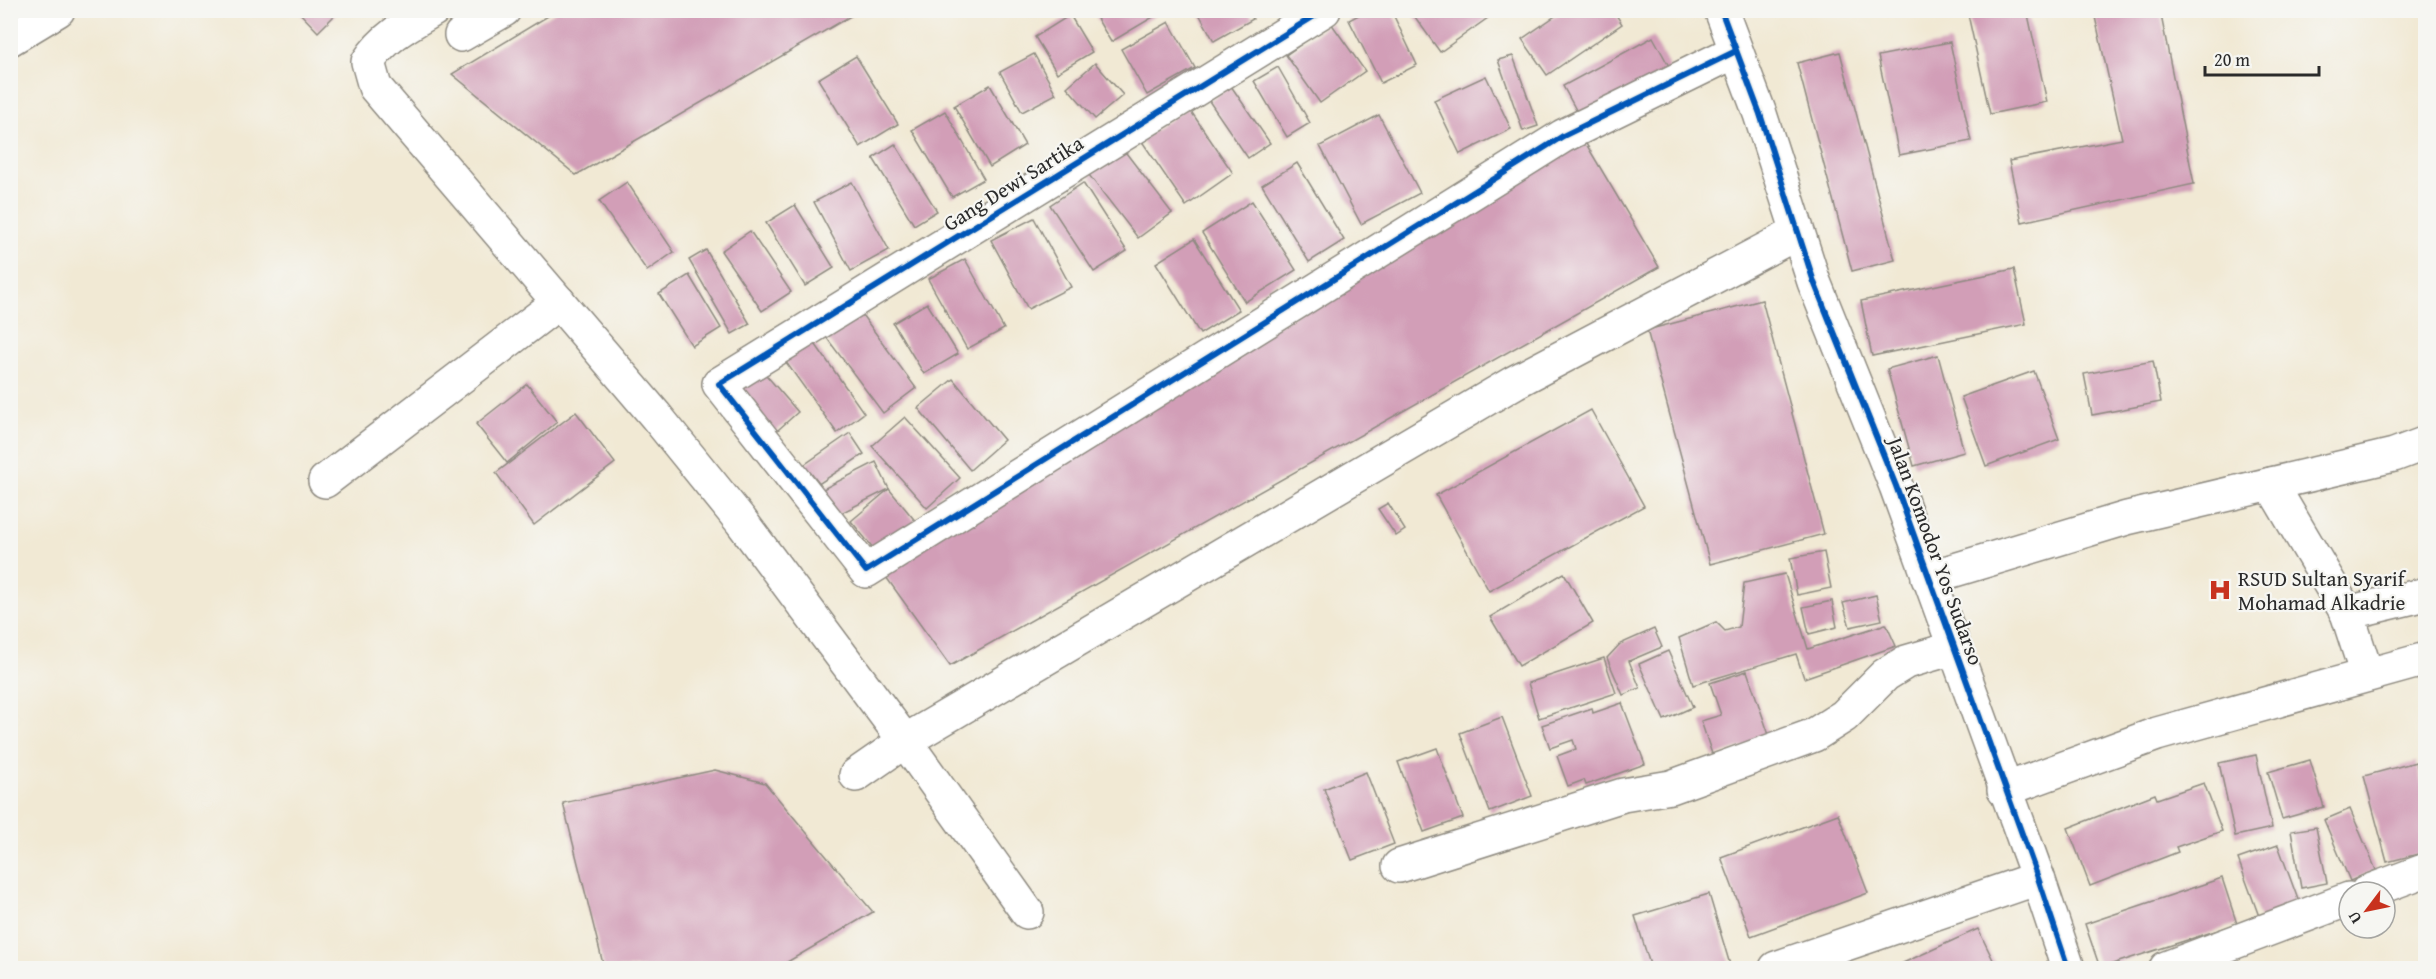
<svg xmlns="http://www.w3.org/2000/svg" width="2436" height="979" viewBox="0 0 2436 979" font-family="'Gentium Book Plus',serif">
	<rect width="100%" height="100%" fill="#f6f6f2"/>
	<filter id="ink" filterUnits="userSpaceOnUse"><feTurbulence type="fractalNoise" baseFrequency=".0167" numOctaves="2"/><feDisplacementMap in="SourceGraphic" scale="12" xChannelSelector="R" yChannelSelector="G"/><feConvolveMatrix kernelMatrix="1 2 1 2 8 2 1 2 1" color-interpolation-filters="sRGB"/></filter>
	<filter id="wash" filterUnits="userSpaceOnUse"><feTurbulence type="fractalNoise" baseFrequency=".008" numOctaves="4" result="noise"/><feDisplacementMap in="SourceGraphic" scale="24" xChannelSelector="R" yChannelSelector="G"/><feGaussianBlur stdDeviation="1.35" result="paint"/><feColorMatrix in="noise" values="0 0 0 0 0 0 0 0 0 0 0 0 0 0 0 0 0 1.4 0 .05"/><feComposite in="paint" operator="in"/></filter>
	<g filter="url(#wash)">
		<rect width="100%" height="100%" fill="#f1e9d4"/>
		<g id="blocks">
			<g fill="#d29eb7">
				<polygon points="297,10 340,10 318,32"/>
				<polygon points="558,10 861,10 576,175 452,74"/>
				<polygon points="1092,10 1165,10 1111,42"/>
				<polygon points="1197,10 1248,10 1253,19 1214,41"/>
				<polygon points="1368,10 1391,10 1417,65 1381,83 1349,20"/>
				<polygon points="1410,10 1480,10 1484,17 1481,10 1499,10 1440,52"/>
				<polygon points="1564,10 1613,10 1622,24 1547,75 1522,39"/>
				<polygon points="1967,10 2027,10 2047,102 1990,114"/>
				<polygon points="2149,10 2160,10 2194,184 2022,222 2009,161 2122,139 2095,17"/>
				<polygon points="1070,15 1092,52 1057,73 1035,37"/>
				<polygon points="1169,22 1195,68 1147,95 1121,49"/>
				<polygon points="1331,23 1365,71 1320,103 1286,55"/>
				<polygon points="1653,37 1671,70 1581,119 1563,86"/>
				<polygon points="1950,42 1971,141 1899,155 1878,56"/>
				<polygon points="1840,52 1895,260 1852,271 1797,63"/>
				<polygon points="1034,54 1056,94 1022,112 1000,72"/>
				<polygon points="856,56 898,124 860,147 818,79"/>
				<polygon points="1513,56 1538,126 1523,131 1498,60"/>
				<polygon points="1095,63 1123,95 1095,119 1067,87"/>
				<polygon points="1278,67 1310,123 1287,137 1254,81"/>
				<polygon points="1486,76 1511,129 1460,154 1434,100"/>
				<polygon points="990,85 1025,145 990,167 954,106"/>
				<polygon points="1231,86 1270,143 1248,158 1209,101"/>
				<polygon points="1188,107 1233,173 1186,206 1141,140"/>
				<polygon points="945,111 984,179 952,197 912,130"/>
				<polygon points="1379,115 1420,193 1361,224 1320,146"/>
				<polygon points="1582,137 1659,267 950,666 881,570"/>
				<polygon points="895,144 937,211 914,225 873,158"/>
				<polygon points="1123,149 1172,213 1138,238 1089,175"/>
				<polygon points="1297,163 1344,240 1309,262 1262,185"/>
				<polygon points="627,182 674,252 647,271 599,201"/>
				<polygon points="852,182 889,250 851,271 814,202"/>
				<polygon points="1083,183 1127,251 1094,272 1050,205"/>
				<polygon points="1252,201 1296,270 1245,302 1202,233"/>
				<polygon points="795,205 834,268 805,286 766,223"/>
				<polygon points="1034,218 1071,287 1028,309 991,240"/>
				<polygon points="750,231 791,292 762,311 721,251"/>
				<polygon points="1194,239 1239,310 1200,334 1156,263"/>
				<polygon points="706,250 750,324 732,334 689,260"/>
				<polygon points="965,259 1004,329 967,349 928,279"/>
				<polygon points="2014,269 2026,324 1872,356 1861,301"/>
				<polygon points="689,275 721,328 692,346 659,294"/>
				<polygon points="1762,300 1824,534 1710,564 1647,330"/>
				<polygon points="927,303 958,354 924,374 893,323"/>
				<polygon points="857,308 916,388 883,413 823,333"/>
				<polygon points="811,338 864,413 837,433 783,358"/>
				<polygon points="1938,355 1964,452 1914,466 1887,369"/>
				<polygon points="2153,361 2161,402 2092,415 2084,374"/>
				<polygon points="760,368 798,412 769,438 730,393"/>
				<polygon points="2034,371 2059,439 1986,466 1961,397"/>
				<polygon points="953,379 1004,440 970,470 918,408"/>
				<polygon points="527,384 557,422 507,463 476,424"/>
				<polygon points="1591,410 1644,506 1489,591 1436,495"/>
				<polygon points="576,412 615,463 534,525 496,473"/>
				<polygon points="905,417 960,478 927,508 872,446"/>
				<polygon points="850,433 864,454 814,487 801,467"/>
				<polygon points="876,462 889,489 835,516 821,490"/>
				<polygon points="889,489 917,523 879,555 851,521"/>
				<polygon points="1388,503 1405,530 1396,536 1378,509"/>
				<polygon points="1824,552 1831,588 1797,595 1790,558"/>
				<polygon points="1564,573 1593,623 1519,666 1490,617"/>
				<polygon points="1785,574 1808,649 1886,624 1896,646 1804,678 1796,654 1693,685 1679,638 1716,622 1725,631 1739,627 1744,583"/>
				<polygon points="1876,595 1882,620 1850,627 1843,603"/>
				<polygon points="1832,601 1837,627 1809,634 1803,607"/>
				<polygon points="1654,629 1662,647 1629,661 1640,688 1623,695 1607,658 1620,644"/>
				<polygon points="1668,651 1693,707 1664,720 1639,664"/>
				<polygon points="1604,658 1616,693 1539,718 1528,683"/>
				<polygon points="1747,671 1770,738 1713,757 1701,721 1721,715 1710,683"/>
				<polygon points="1622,703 1645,764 1586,785 1584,780 1568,786 1557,756 1576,749 1573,740 1550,748 1542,725 1592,708 1593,713"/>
				<polygon points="1502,717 1532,796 1490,812 1460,733"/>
				<polygon points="1437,748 1463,818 1424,832 1398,762"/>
				<polygon points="2256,755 2272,828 2235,836 2219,763"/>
				<polygon points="2310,760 2324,807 2282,819 2268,772"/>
				<polygon points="2416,762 2426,797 2426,852 2387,862 2364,776"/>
				<polygon points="715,770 765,783 873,912 777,968 604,968 563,803"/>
				<polygon points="1366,772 1394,844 1352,860 1324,789"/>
				<polygon points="2204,783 2222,831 2176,847 2178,852 2090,886 2068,828 2155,794 2157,799"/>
				<polygon points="2350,809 2376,870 2350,881 2324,820"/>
				<polygon points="1838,814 1868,893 1751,936 1721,857"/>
				<polygon points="2316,827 2327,883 2301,888 2291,831"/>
				<polygon points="2278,845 2300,905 2260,919 2238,859"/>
				<polygon points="2222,878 2237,924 2100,968 2085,924"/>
				<polygon points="1709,894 1731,968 1651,968 1635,916"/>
				<polygon points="1978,929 1997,968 1892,968"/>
			</g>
		</g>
	</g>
	<g filter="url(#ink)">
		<use href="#blocks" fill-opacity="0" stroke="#8e8a80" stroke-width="1.5"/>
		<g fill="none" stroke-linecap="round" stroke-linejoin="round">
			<g stroke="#8e8a80" stroke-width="36">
				<g id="minor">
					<path d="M 433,10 C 407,25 384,37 368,62 L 375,87 L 656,416 L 741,521 L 905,741 L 1027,912"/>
					<polyline points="1324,10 719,384 866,571 1563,136 1736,51"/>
					<polyline points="1721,10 1760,114 1814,282 1896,486 2038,878 2068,968"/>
					<polyline points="461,35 504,10"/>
					<polyline points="10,39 58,10"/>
					<polyline points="325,481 559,302"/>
					<polyline points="2271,484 2347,613 2426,594"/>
					<polyline points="1928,578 2127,518 2394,455 2426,443"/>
					<polyline points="2347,613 2367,675"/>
					<polyline points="856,775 905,741 1515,382 1797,233"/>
					<polyline points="2004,790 2157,734 2426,659"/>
					<polyline points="1399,866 1623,795 1671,787 1814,735 1844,716 1885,675 1906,662 1954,648"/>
					<polyline points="2367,892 2426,870"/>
					<polyline points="1776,968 2038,878"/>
					<polyline points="2166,968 2349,899"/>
				</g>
			</g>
			<use href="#minor" stroke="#fff" stroke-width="33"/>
			<g stroke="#f6f6f2" stroke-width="10">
				<g id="cycleway">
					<polyline points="1324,10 719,384 866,571 1563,136 1736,51"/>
					<polyline points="1721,10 1760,114 1814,282 1896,486 2038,878 2068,968"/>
				</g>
			</g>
			<use href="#cycleway" stroke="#0057b8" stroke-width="6"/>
		</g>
	</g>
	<defs>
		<g id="hospital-bare" transform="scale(1.8)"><path d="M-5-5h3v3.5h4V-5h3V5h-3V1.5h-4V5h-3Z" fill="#c8321e" stroke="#f6f6f2" stroke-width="2.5" paint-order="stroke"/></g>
	</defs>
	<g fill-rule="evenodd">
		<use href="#hospital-bare" x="2220" y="590"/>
	</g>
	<g text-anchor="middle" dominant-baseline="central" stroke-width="4.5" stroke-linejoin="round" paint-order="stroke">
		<g font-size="21" fill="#2b2b2b" stroke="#f6f6f2">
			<text transform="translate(1013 183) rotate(-32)">Gang Dewi Sartika</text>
			<text transform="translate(1936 551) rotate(70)">Jalan Komodor Yos Sudarso</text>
		</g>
		<g font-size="21" fill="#2b2b2b" stroke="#f6f6f2" text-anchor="start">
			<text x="2238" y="578">RSUD Sultan Syarif<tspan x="2238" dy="24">Mohamad Alkadrie</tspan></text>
		</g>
	</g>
	<rect width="2436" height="979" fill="none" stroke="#f6f6f2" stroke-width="36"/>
	<g transform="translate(2367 910) rotate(238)"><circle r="28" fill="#f6f6f2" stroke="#a5a5a2" stroke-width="1.5"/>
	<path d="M0-4.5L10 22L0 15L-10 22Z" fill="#c8321e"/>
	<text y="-9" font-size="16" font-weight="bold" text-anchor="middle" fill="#2b2b2b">U</text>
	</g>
	<path d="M2205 66v9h114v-9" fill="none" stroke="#2b2b2b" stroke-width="3"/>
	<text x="2214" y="66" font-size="18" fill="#2b2b2b" stroke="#f6f6f2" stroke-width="4.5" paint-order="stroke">20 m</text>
</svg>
